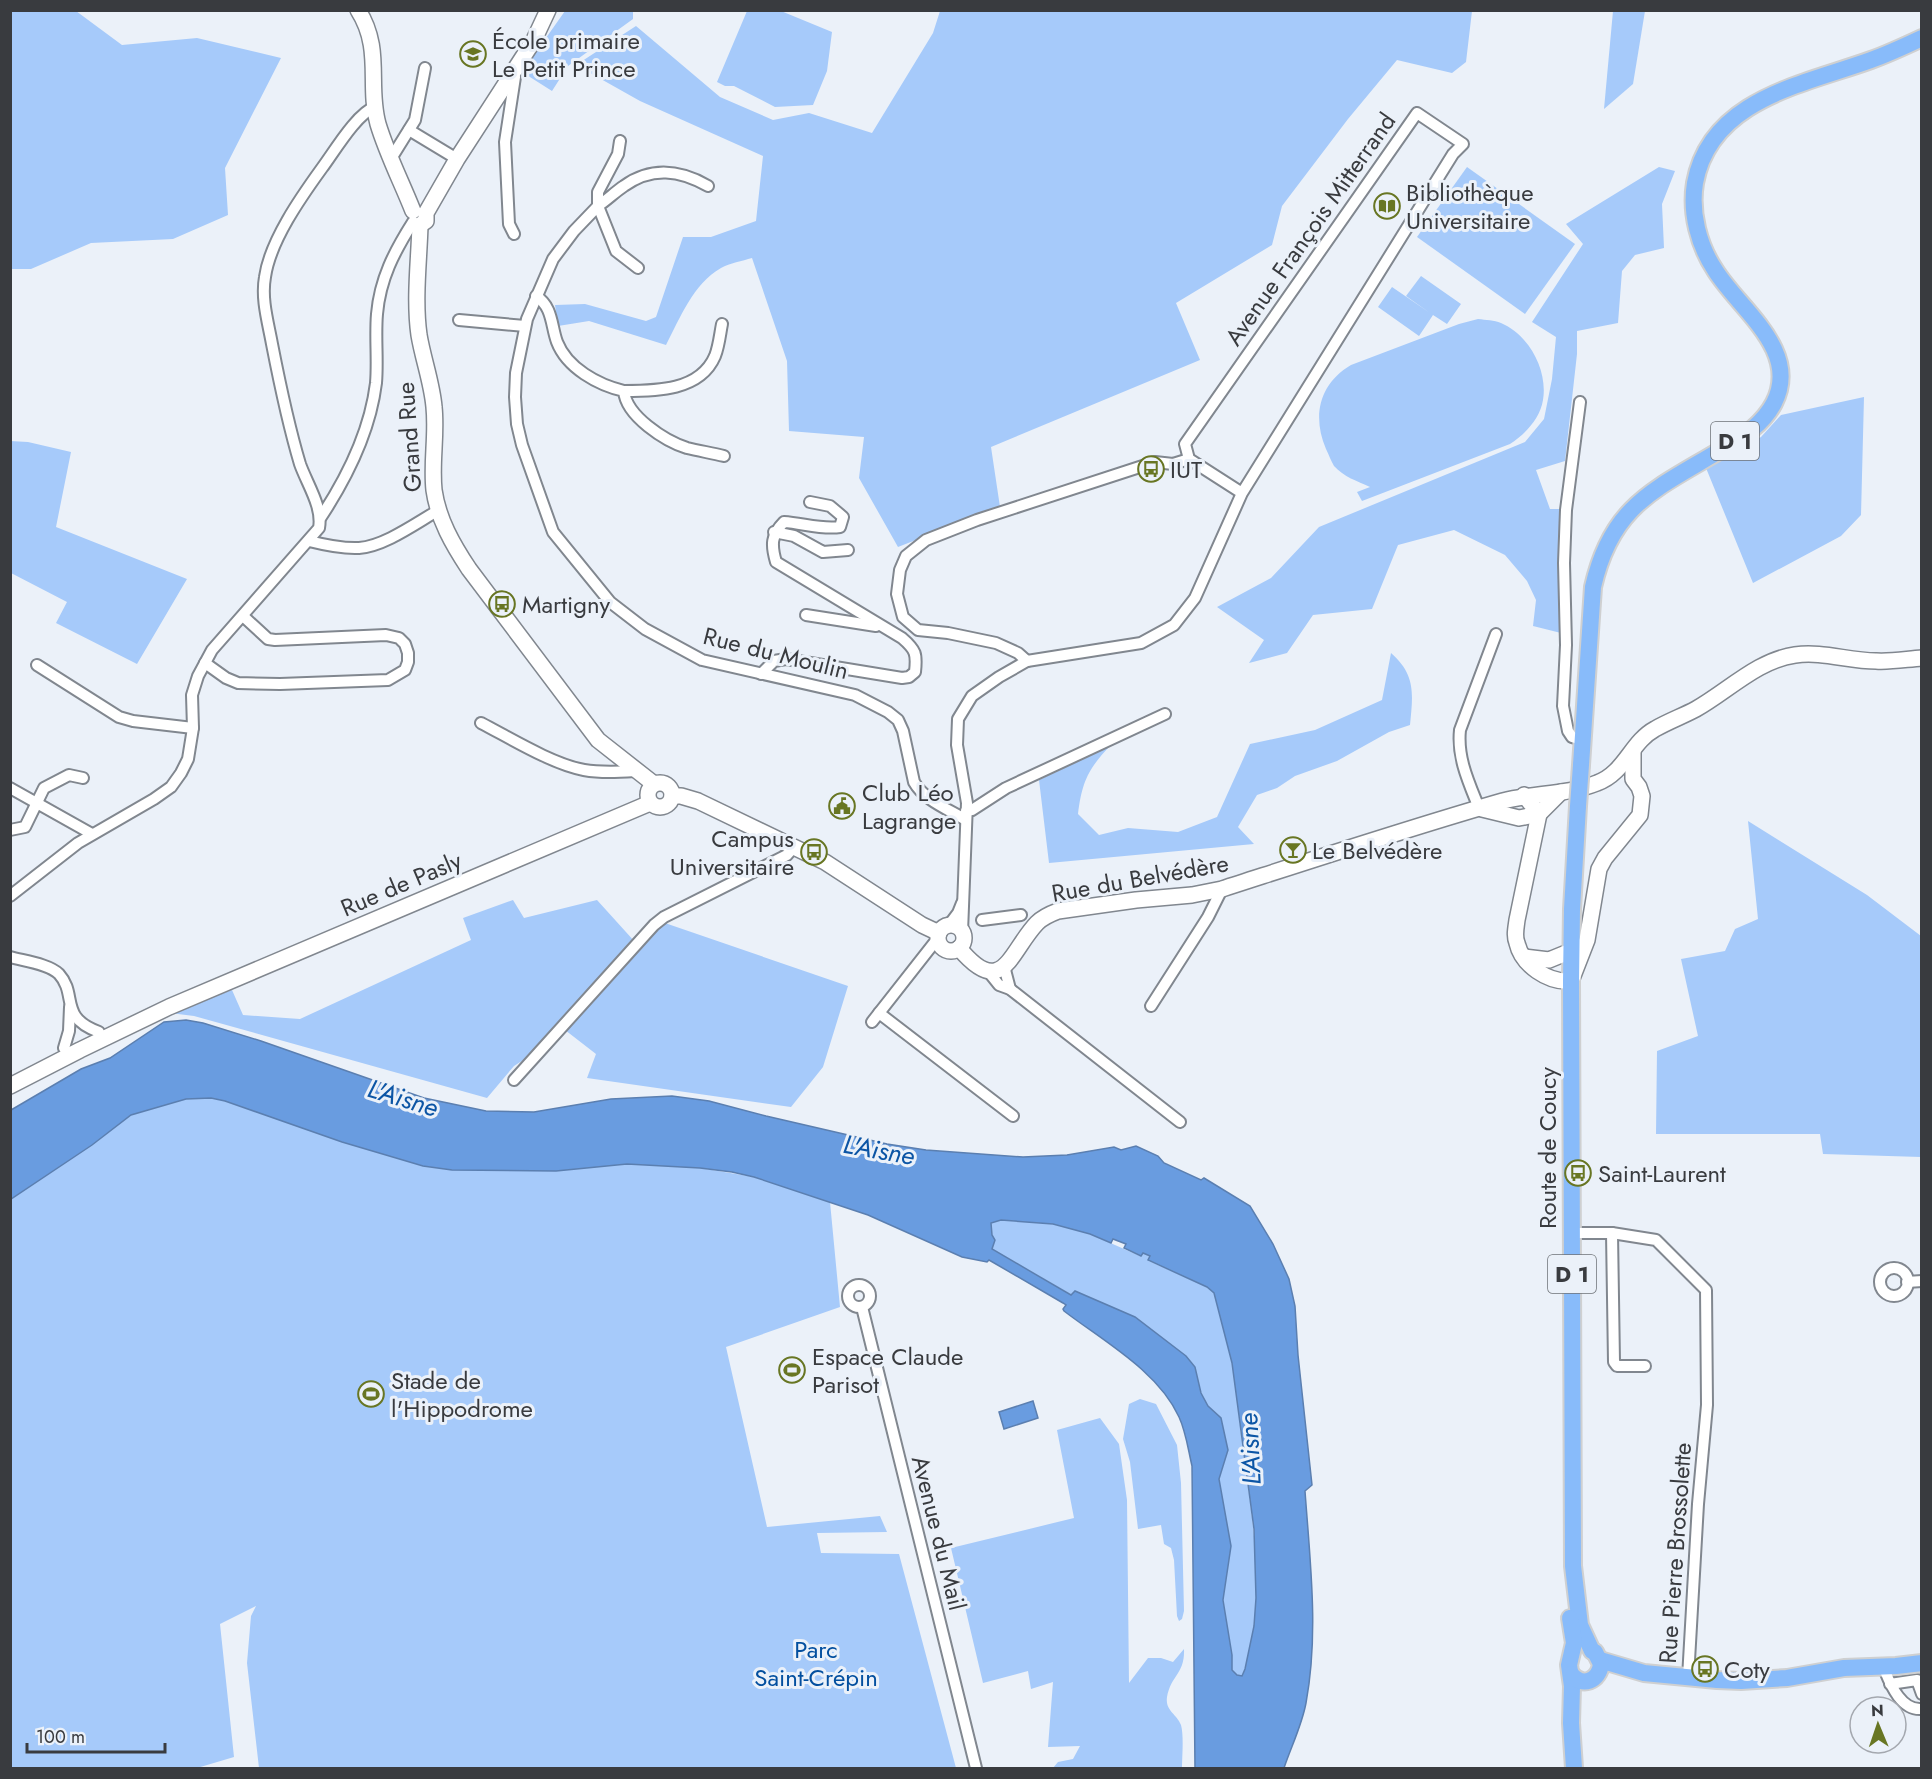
<svg xmlns="http://www.w3.org/2000/svg" width="1932" height="1779" viewBox="0 0 1932 1779" font-family="Jost,sans-serif">
	<rect width="100%" height="100%" fill="#ebf1f9"/>
	<g fill="#a6cafa">
		<polygon points="633,10 633,19 568,66 552,91 522,72 565,11"/>
		<polygon points="10,11 76,11 122,45 197,38 281,58 225,168 228,215 173,239 91,243 31,269 11,269"/>
		<polygon points="747,11 781,11 832,32 827,71 813,105 775,107 734,86 725,86 717,82"/>
		<path d="M 940,11 L 1472,11 L 1466,62 L 1452,73 L 1397,60 L 1348,119 L 1282,206 L 1272,245 L 1176,303 L 1200,360 L 991,447 L 1000,507 L 898,547 L 859,478 L 864,437 L 789,431 L 787,361 L 752,258 C 742,261 730,263 721,268 C 693,284 680,318 666,345 L 589,321 L 558,326 L 555,305 L 585,304 L 646,321 L 656,317 L 683,237 L 711,237 L 756,221 L 763,156 L 640,101 L 576,65 L 636,26 L 720,97 L 773,120 L 809,113 L 872,133 L 933,33 Z"/>
		<polygon points="1613,11 1645,11 1633,84 1604,109"/>
		<polygon points="1467,167 1575,244 1525,314 1417,237"/>
		<polygon points="1659,167 1675,171 1662,204 1664,248 1635,255 1622,271 1618,323 1577,331 1577,354 1565,461 1536,470 1550,509 1562,509 1561,633 1533,626 1536,600 1527,581 1505,555 1454,530 1398,545 1372,609 1313,615 1287,653 1249,663 1264,640 1217,607 1271,578 1319,527 1525,442 1544,419 1552,379 1556,337 1532,322 1583,244 1566,224"/>
		<polygon points="1421,276 1461,304 1447,324 1433,315 1419,336 1378,307 1392,287 1430,313 1406,296"/>
		<path d="M 1478,319 C 1486,320 1494,320 1501,323 C 1529,335 1548,370 1543,400 C 1540,419 1525,434 1510,444 L 1362,501 L 1357,492 L 1370,487 C 1357,481 1344,477 1334,466 C 1331,461 1329,455 1326,449 C 1312,416 1319,384 1351,365 L 1459,324 Z"/>
		<polygon points="1864,397 1861,515 1841,536 1753,583 1706,468 1761,437 1781,415"/>
		<polygon points="10,441 28,442 71,452 56,527 187,579 137,664 56,623 67,602 11,573"/>
		<path d="M 1391,653 C 1416,675 1413,694 1410,725 L 1389,732 L 1337,761 L 1295,776 L 1277,788 L 1257,795 L 1238,827 L 1254,844 L 1049,863 L 1039,780 L 1110,746 C 1088,769 1082,782 1078,814 L 1099,835 L 1128,828 L 1178,832 L 1217,817 L 1250,744 L 1315,730 L 1382,700 Z"/>
		<polygon points="1748,821 1867,895 1921,936 1921,1157 1823,1154 1820,1134 1656,1134 1657,1051 1698,1036 1681,959 1725,951 1735,929 1758,919"/>
		<polygon points="513,900 524,918 597,900 635,942 528,1057 514,1066 487,1098 194,1016 170,1013 232,990 243,1015 300,1019 471,940 463,918"/>
		<polygon points="662,922 848,986 823,1067 791,1107 587,1078 596,1054 565,1030"/>
		<polygon points="211,1098 225,1101 337,1140 423,1166 452,1170 627,1164 700,1168 754,1177 830,1202 840,1307 726,1347 767,1527 880,1516 887,1532 817,1533 821,1553 899,1554 956,1768 259,1768 247,1663 251,1616 256,1606 220,1624 234,1757 197,1768 11,1768 11,1199 92,1145 131,1115 186,1099"/>
		<path d="M 1001,1220 L 1053,1224 L 1090,1234 L 1140,1256 L 1143,1253 L 1150,1257 L 1149,1261 L 1207,1287 L 1214,1293 C 1232,1337 1236,1394 1242,1441 C 1250,1506 1271,1615 1242,1676 L 1237,1675 L 1232,1670 L 1232,1655 L 1223,1600 L 1231,1546 L 1219,1479 L 1228,1450 L 1221,1418 L 1208,1406 L 1201,1393 L 1195,1367 L 1186,1356 L 1136,1318 L 1075,1291 L 1072,1295 L 992,1249 L 991,1222 Z"/>
		<polygon points="1140,1399 1156,1404 1177,1445 1181,1483 1184,1611 1182,1619 1179,1621 1177,1616 1174,1560 1171,1548 1164,1544 1161,1525 1138,1529 1130,1462 1123,1439 1129,1404"/>
		<path d="M 1100,1418 L 1119,1444 L 1127,1500 L 1129,1683 L 1148,1658 L 1161,1658 L 1173,1662 L 1184,1649 C 1185,1674 1171,1675 1167,1697 C 1165,1711 1177,1714 1181,1725 C 1184,1736 1182,1757 1182,1768 L 1053,1768 L 1058,1762 L 1073,1759 L 1080,1746 L 1048,1747 L 1053,1682 L 1031,1689 L 1028,1671 L 983,1683 L 951,1548 L 1074,1518 L 1057,1430 Z"/>
	</g>
	<g fill="#699ce0" stroke="#5b7fb0" stroke-width="1.5" fill-rule="evenodd">
		<path d="M 186,1020 L 203,1023 L 261,1041 L 424,1098 L 486,1111 L 534,1112 L 611,1099 L 672,1096 L 709,1101 L 766,1116 L 887,1144 L 926,1150 L 1023,1157 L 1067,1155 L 1114,1147 L 1121,1150 L 1136,1146 L 1158,1156 L 1164,1163 L 1201,1180 L 1204,1178 L 1250,1206 L 1273,1244 L 1289,1279 L 1295,1306 L 1298,1355 L 1312,1485 L 1305,1491 C 1310,1561 1319,1633 1306,1703 C 1302,1725 1291,1747 1284,1768 L 1195,1768 L 1192,1466 C 1188,1449 1186,1432 1179,1417 C 1158,1371 1103,1341 1064,1311 L 1063,1309 L 1066,1305 L 1063,1303 L 989,1260 L 987,1262 L 962,1257 L 868,1215 L 754,1177 L 732,1172 L 700,1168 L 627,1164 L 556,1171 L 452,1170 L 423,1166 L 342,1142 L 225,1101 L 211,1098 L 186,1099 L 131,1115 L 92,1145 L 11,1199 L 11,1110 L 81,1069 L 110,1058 L 164,1022 ZM 1001,1220 L 1053,1224 L 1090,1234 L 1111,1243 L 1113,1239 L 1126,1244 L 1124,1248 L 1141,1256 L 1143,1253 L 1150,1256 L 1148,1260 L 1207,1287 L 1214,1293 L 1232,1363 L 1254,1529 L 1256,1598 L 1254,1626 L 1245,1669 L 1242,1676 L 1237,1675 L 1232,1670 L 1232,1655 L 1223,1600 L 1231,1546 L 1219,1479 L 1228,1450 L 1221,1418 L 1208,1406 L 1201,1393 L 1195,1367 L 1186,1356 L 1135,1317 L 1075,1291 L 1071,1295 L 992,1249 L 995,1240 L 992,1235 L 991,1223 Z"/>
		<polygon points="1033,1401 1038,1418 1004,1429 999,1412"/>
	</g>
	<g fill="none" stroke-linecap="round" stroke-linejoin="round">
		<g stroke="#81878f" stroke-width="14">
			<g id="street">
				<polyline points="513,72 515,77 505,142 509,224 514,234"/>
				<polyline points="409,130 457,159"/>
				<path d="M 620,141 L 618,154 L 598,192 L 598,206 L 574,231 L 553,259 L 527,319 L 516,373 L 515,397 L 517,424 L 522,445 L 553,532 L 610,602 L 645,629 L 702,660 L 855,695 L 888,712 L 898,720 L 903,731 L 914,782 C 924,800 948,809 966,820"/>
				<polyline points="392,157 415,120 425,68"/>
				<path d="M 638,268 L 616,251 L 598,206 C 607,200 615,192 624,186 C 652,166 680,170 708,186"/>
				<path d="M 536,296 C 553,307 551,326 557,342 C 567,368 598,385 624,391 C 626,416 665,441 687,448 C 699,451 712,453 724,456"/>
				<polyline points="459,320 525,326"/>
				<path d="M 624,391 C 656,391 700,391 715,356 C 719,346 720,334 722,324"/>
				<polyline points="1580,402 1566,510 1564,563 1566,645 1563,706 1568,731 1572,737 1582,740"/>
				<path d="M 321,517 C 348,476 370,432 376,383 C 378,360 375,337 377,314 C 380,279 394,252 413,222"/>
				<polyline points="774,532 794,536 823,552 848,550"/>
				<path d="M 309,541 C 325,545 342,549 359,548 C 385,546 416,523 439,510"/>
				<polyline points="806,615 876,626"/>
				<polyline points="1027,661 1018,653 996,643 948,633 918,630 903,617 897,594 900,570 906,556 926,540 977,520 1155,462 1173,464 1189,459"/>
				<polyline points="205,663 226,678 238,683 280,684 388,680 405,670 408,662 408,653 405,644 399,638 386,635 275,640 268,639 243,616"/>
				<polyline points="37,665 119,717 133,721 193,728"/>
				<path d="M 761,674 L 774,661 L 786,659 L 902,678 L 909,677 L 915,672 C 917,654 916,650 902,638 L 776,562 C 771,545 771,535 784,522 C 802,523 822,530 840,527 L 843,517 L 830,506 L 810,502"/>
				<path d="M 481,723 C 510,738 552,764 584,770 C 601,773 618,772 636,771"/>
				<polyline points="10,788 92,834"/>
				<path d="M 1479,808 C 1469,783 1457,758 1460,730 L 1496,634"/>
				<polyline points="966,811 972,810 1006,788 1165,714"/>
				<polyline points="10,830 25,827 44,788 69,775 83,778"/>
				<path d="M 10,896 L 78,843 L 154,799 L 171,787 L 181,773 L 188,759 L 193,728 L 192,695 L 198,676 L 212,650 L 319,528 C 323,507 307,484 300,464 C 288,424 280,385 272,344 C 268,322 261,299 265,277 C 270,241 301,197 322,168 C 334,152 357,113 375,107"/>
				<polyline points="982,920 1021,915"/>
				<polyline points="949,925 958,913 962,903"/>
				<polyline points="962,932 967,803 957,745 958,719 972,696 999,677 1027,661 1141,643 1174,625 1195,598 1242,493 1453,154 1463,144 1417,113 1185,444 1189,459 1242,493"/>
				<path d="M 10,957 C 24,961 49,964 59,974 C 78,995 58,1017 99,1032"/>
				<polyline points="1004,966 1010,989"/>
				<polyline points="987,970 999,985 1010,989 1180,1122"/>
				<polyline points="1151,1006 1208,917 1222,889"/>
				<polyline points="879,1013 1013,1116"/>
				<polyline points="872,1022 938,938"/>
				<polyline points="64,1048 69,1031 70,1007"/>
				<polyline points="514,1080 654,925 664,917 787,855 794,847"/>
				<polyline points="1571,1233 1612,1233 1656,1240 1706,1290 1707,1405 1698,1504 1688,1678"/>
				<polyline points="1612,1233 1614,1362 1617,1366 1645,1366"/>
				<circle cx="1894" cy="1282" r="14"/>
				<polyline points="1907,1282 1922,1281"/>
				<circle cx="859" cy="1296" r="11"/>
				<polyline points="862,1307 976,1768"/>
				<path d="M 1885,1671 C 1891,1686 1902,1711 1922,1709"/>
				<polyline points="1890,1684 1917,1680 1922,1694"/>
			</g>
		</g>
		<g stroke="#81878f" stroke-width="18">
			<g id="secondary">
				<path d="M 358,10 C 383,49 367,85 378,124 C 387,154 402,183 413,211"/>
				<path d="M 420,225 C 419,261 414,299 419,335 C 423,359 432,383 434,407 C 437,435 431,462 434,490 C 438,519 453,545 469,569 L 598,740 L 654,784"/>
				<polyline points="420,225 426,221 426,213 457,159 534,40 548,10"/>
				<circle cx="660" cy="795" r="12"/>
				<path d="M 1524,795 L 1539,814 L 1517,920 C 1516,928 1514,936 1517,943 C 1522,965 1548,983 1571,981 L 1587,940 L 1599,869 L 1605,858 L 1640,815 L 1642,796 L 1639,787 L 1633,779 L 1633,751"/>
				<polyline points="672,796 681,796 698,801 825,862 922,925 939,933"/>
				<polyline points="1482,809 1519,818 1539,814 1561,792"/>
				<circle cx="951" cy="938" r="13"/>
				<path d="M 959,948 C 1003,1001 1010,951 1037,923 C 1043,917 1050,914 1058,911 L 1136,900 L 1192,895 L 1222,889 C 1315,859 1409,828 1503,801 C 1534,793 1567,795 1597,783 C 1625,773 1631,742 1655,729 C 1669,721 1683,716 1696,709 C 1728,691 1758,660 1795,655 C 1822,651 1849,661 1876,661 C 1891,662 1907,659 1922,658"/>
				<polyline points="1524,957 1549,960 1571,951"/>
				<polyline points="10,1086 80,1050 169,1007 650,803"/>
			</g>
		</g>
		<g stroke="#cfd0d1" stroke-width="20">
			<g id="primary">
				<path d="M 1581,765 L 1593,587 C 1612,503 1657,489 1724,448 C 1744,436 1763,424 1774,403 C 1801,350 1739,309 1715,270 C 1699,246 1690,213 1695,183 C 1710,99 1805,84 1871,60 C 1888,54 1905,46 1922,38"/>
				<polyline points="1578,806 1572,909 1571,981 1573,1566 1580,1625 1592,1651"/>
				<polyline points="1570,1618 1574,1643 1569,1665 1572,1686 1571,1723 1574,1768"/>
				<polyline points="1600,1660 1644,1673 1717,1680 1741,1681 1787,1678 1844,1668 1896,1666 1922,1663"/>
				<path d="M 1571,1674 C 1582,1688 1599,1681 1601,1664 L 1595,1652"/>
			</g>
		</g>
		<use href="#street" stroke="#fff" stroke-width="10"/>
		<use href="#secondary" stroke="#fff" stroke-width="15"/>
		<use href="#primary" stroke="#88bbfa" stroke-width="16"/>
		<g stroke="#cfd0d1" stroke-width="20" stroke-linecap="butt">
			<polyline id="primary-bridge" points="1578,806 1581,765"/>
		</g>
		<use href="#primary-bridge" stroke="#88bbfa" stroke-width="16"/>
	</g>
	<defs>
		<g id="school-ring" transform="scale(1.35)"><circle r="9.5" fill="#ebf1f9" stroke="#687623" stroke-width="1.5"/><path d="M0-5L7-2L0 1L-7-2ZM-4 1L0 2.5L4 1V4Q0 6-4 4Z" fill="#687623"/></g>
		<g id="library-ring" transform="scale(1.35)"><circle r="9.5" fill="#ebf1f9" stroke="#687623" stroke-width="1.5"/><path d="M-6-4Q-3-5.5-.7-3.5V5Q-3 3-6 4ZM6-4Q3-5.5 .7-3.5V5Q3 3 6 4Z" fill="#687623"/></g>
		<g id="bus-ring" transform="scale(1.35)"><circle r="9.5" fill="#ebf1f9" stroke="#687623" stroke-width="1.5"/><path d="M-5-6H5V4H4V6H2V4H-2V6H-4V4H-5ZM-3.5-4V0h7V-4ZM-3.5 1.2v1.5H-2V1.2ZM2 1.2v1.5H3.5V1.2Z" fill="#687623"/></g>
		<g id="civic-ring" transform="scale(1.35)"><circle r="9.5" fill="#ebf1f9" stroke="#687623" stroke-width="1.5"/><path d="M-.6-6.5H3V-4.5H.6V-3L4-1V1h2V6H-6V1h2V-1L-.6-3ZM-1.2 2.5V6h2.4V2.5Z" fill="#687623"/></g>
		<g id="bar-ring" transform="scale(1.35)"><circle r="9.5" fill="#ebf1f9" stroke="#687623" stroke-width="1.5"/><path d="M-6-5H6L.8 .8V4.5H3.5V6h-7V4.5H-.8V.8Z" fill="#687623"/></g>
		<g id="stadium-ring" transform="scale(1.35)"><circle r="9.5" fill="#ebf1f9" stroke="#687623" stroke-width="1.5"/><path d="M0-5a6.5 5 0 1 0 0 10a6.5 5 0 1 0 0-10ZM-3.5-1.8h7v3.6h-7Z" fill="#687623"/></g>
	</defs>
	<g fill-rule="evenodd">
		<use href="#school-ring" x="473" y="54"/>
		<use href="#library-ring" x="1387" y="206"/>
		<use href="#bus-ring" x="1151" y="469"/>
		<use href="#bus-ring" x="502" y="604"/>
		<use href="#civic-ring" x="842" y="806"/>
		<use href="#bar-ring" x="1293" y="850"/>
		<use href="#bus-ring" x="814" y="852"/>
		<use href="#bus-ring" x="1578" y="1173"/>
		<use href="#stadium-ring" x="792" y="1370"/>
		<use href="#stadium-ring" x="371" y="1394"/>
		<use href="#bus-ring" x="1705" y="1669"/>
	</g>
	<g text-anchor="middle" dominant-baseline="central" stroke-width="6" stroke-linejoin="round" paint-order="stroke">
		<g fill="#ebf1f9" stroke="#6e7277" stroke-width="1.5">
			<rect x="1711" y="422" width="48" height="38" rx="4.5"/>
			<rect x="1548" y="1255" width="48" height="38" rx="4.5"/>
		</g>
		<g font-size="22" font-weight="bold" fill="#393b3f">
			<text x="1735" y="441">D 1</text>
			<text x="1572" y="1274">D 1</text>
		</g>
		<g font-size="24" fill="#393b3f" stroke="#ebf1f9" text-anchor="start">
			<text x="492" y="40">École primaire<tspan x="492" dy="28">Le Petit Prince</tspan></text>
			<text x="1406" y="192">Bibliothèque<tspan x="1406" dy="28">Universitaire</tspan></text>
			<text x="1170" y="469">IUT</text>
			<text x="522" y="604">Martigny</text>
			<text x="862" y="792">Club Léo<tspan x="862" dy="28">Lagrange</tspan></text>
			<text x="794" y="838" text-anchor="end">Campus<tspan x="794" dy="28">Universitaire</tspan></text>
			<text x="1312" y="850">Le Belvédère</text>
			<text x="1598" y="1173">Saint-Laurent</text>
			<text x="812" y="1356">Espace Claude<tspan x="812" dy="28">Parisot</tspan></text>
			<text x="391" y="1380">Stade de<tspan x="391" dy="28">l'Hippodrome</tspan></text>
			<text x="1724" y="1669">Coty</text>
		</g>
		<g font-size="24" fill="#393b3f" stroke="#ebf1f9">
			<text transform="translate(1310 229) rotate(-55)">Avenue François Mitterrand</text>
			<text transform="translate(409 437) rotate(-94)">Grand Rue</text>
			<text transform="translate(776 653) rotate(14)">Rue du Moulin</text>
			<text transform="translate(1140 878) rotate(-10)">Rue du Belvédère</text>
			<text transform="translate(401 884) rotate(-23)">Rue de Pasly</text>
			<text transform="translate(1547 1148) rotate(-90)">Route de Coucy</text>
			<text transform="translate(939 1533) rotate(76)">Avenue du Mail</text>
			<text transform="translate(1675 1553) rotate(-86)">Rue Pierre Brossolette</text>
		</g>
		<g font-size="24" fill="#034f9f" stroke="#ebf1f9">
			<text x="816" y="1649">Parc<tspan x="816" dy="28">Saint-Crépin</tspan></text>
		</g>
		<g font-size="26" font-style="italic" fill="#0c55a5" stroke="#ebf1f9">
			<text transform="translate(403 1098) rotate(17)">L'Aisne</text>
			<text transform="translate(879 1150) rotate(10)">L'Aisne</text>
			<text transform="translate(1250 1449) rotate(-93)">L'Aisne</text>
		</g>
	</g>
	<rect width="1932" height="1779" fill="none" stroke="#393b3f" stroke-width="24"/>
	<g transform="translate(1878 1725) rotate(358)"><circle r="28" fill="#ebf1f9" stroke="#a4a8af" stroke-width="1.5"/>
	<path d="M0-4.5L10 22L0 15L-10 22Z" fill="#687623"/>
	<text y="-9" font-size="16" font-weight="bold" text-anchor="middle" fill="#393b3f">N</text>
	</g>
	<path d="M27 1743v9h138v-9" fill="none" stroke="#393b3f" stroke-width="3"/>
	<text x="36" y="1743" font-size="18" fill="#393b3f" stroke="#ebf1f9" stroke-width="4.5" paint-order="stroke">100 m</text>
</svg>
